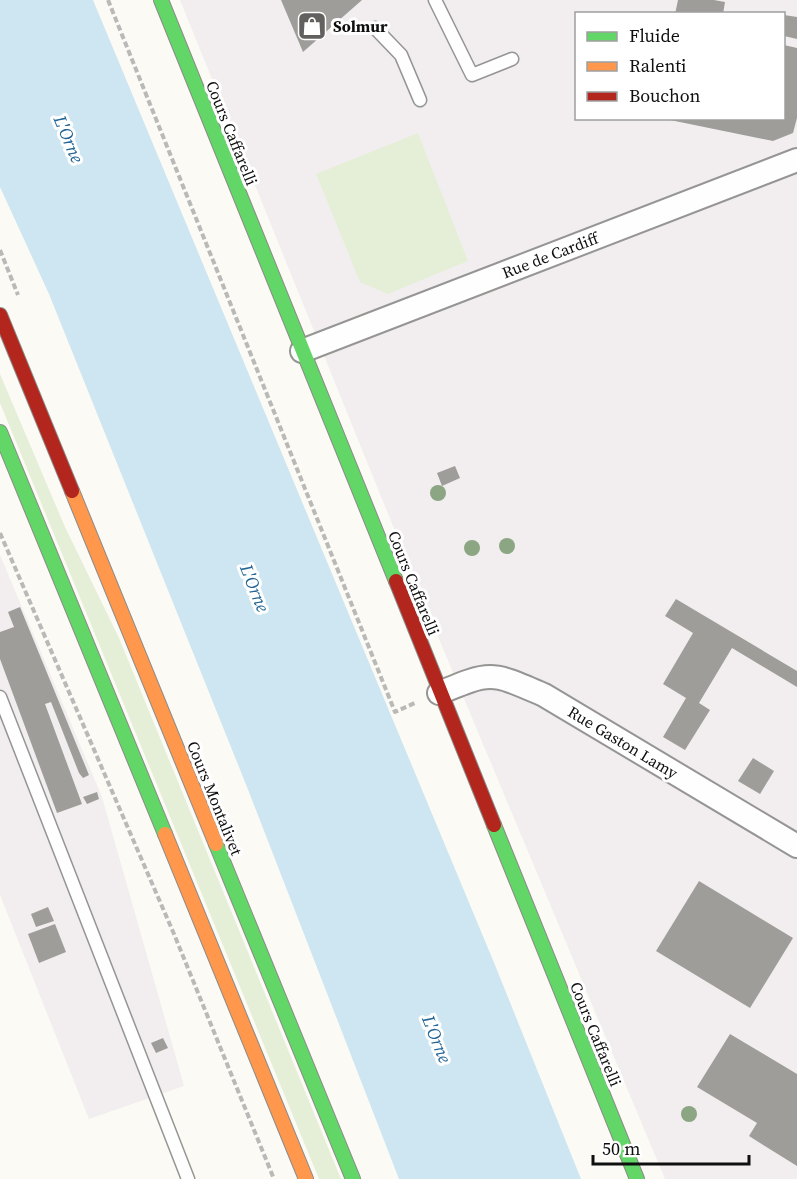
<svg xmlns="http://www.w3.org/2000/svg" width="797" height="1179" viewBox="0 0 797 1179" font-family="'Source Serif 4',serif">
	<rect width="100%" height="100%" fill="#fbfaf5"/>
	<g fill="#f2eef0" fill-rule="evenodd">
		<path d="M 180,0 L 797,0 L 797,1179 L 665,1179 L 429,615 ZM 576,14 L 784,14 L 784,118 L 576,118 Z"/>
		<polygon points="0,555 102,797 184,1086 89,1119 0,895"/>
	</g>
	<g fill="#e5efd7">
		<polygon points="418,133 468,261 388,294 360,282 316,174"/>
		<polygon points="0,374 65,527 119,638 341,1179 319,1179 0,403"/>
	</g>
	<polygon fill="#cee6f2" points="0,0 93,0 495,965 581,1179 399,1179 247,787 49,294 0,187"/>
	<g fill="#9f9d9a">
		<polygon points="281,0 362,0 303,52"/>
		<polygon points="678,0 714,0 725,2 723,14 675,14"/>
		<polygon points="784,15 797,17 797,39 784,36"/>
		<polygon points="784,45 797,48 797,118 793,133 773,141 670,120 784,118"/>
		<polygon points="455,466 460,478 442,486 437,473"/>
		<polygon points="676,599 797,671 797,687 732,648 699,703 710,710 685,750 663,737 686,698 663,684 693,633 665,616"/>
		<polygon points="20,607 89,775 83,778 79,773 51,702 45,704 82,804 57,813 0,659 0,632 14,627 8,612"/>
		<polygon points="753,758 774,771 760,794 738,781"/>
		<polygon points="97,792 99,799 87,804 83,797"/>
		<polygon points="699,881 793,938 750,1008 656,951"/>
		<polygon points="48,907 54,921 36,927 31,914"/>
		<polygon points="55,924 66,952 39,963 28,934"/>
		<polygon points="730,1034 797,1074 797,1166 749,1136 757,1123 697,1087"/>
		<polygon points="163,1038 168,1048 156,1053 151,1043"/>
	</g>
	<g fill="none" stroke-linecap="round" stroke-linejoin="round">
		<g stroke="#959593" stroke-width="15">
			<g id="lane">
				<polyline points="435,0 472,75 512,59"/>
				<polyline points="375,28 401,55 420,100"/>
				<polyline points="0,697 188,1179"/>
			</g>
		</g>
		<g stroke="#959593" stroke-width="26">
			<g id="street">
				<polyline points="302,351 797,160"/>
				<path d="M 439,693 C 492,671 491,672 544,695 L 797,846"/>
			</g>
		</g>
		<g stroke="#8c8b89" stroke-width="16">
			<g id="fast">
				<polyline points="161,0 396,581"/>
				<polyline points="0,432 165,834"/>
				<polyline points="494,825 637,1179"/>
				<polyline points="216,844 353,1179"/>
			</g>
		</g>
		<g stroke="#8c8b89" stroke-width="16">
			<g id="slow">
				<polyline points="72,491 216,844"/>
				<polyline points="165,834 306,1179"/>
			</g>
		</g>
		<g stroke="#8c8b89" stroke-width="16">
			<g id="jam">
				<polyline points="0,315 72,491"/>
				<polyline points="396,581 494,825"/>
			</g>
		</g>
		<g stroke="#b9b9b8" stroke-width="4" stroke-dasharray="6 3" stroke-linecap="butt">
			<polyline points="108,0 395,712 417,702"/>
			<polyline points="0,250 18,295"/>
			<polyline points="0,533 174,934 274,1179"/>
		</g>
		<use href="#lane" stroke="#fefefe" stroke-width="12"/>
		<use href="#street" stroke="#fefefe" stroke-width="22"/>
		<use href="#fast" stroke="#63d668" stroke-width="14"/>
		<use href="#slow" stroke="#ff974d" stroke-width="14"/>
		<use href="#jam" stroke="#b3261e" stroke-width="14"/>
	</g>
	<g fill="#8ca683">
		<circle cx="438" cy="493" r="8"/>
		<circle cx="507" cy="546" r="8"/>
		<circle cx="472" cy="548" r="8"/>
		<circle cx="689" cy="1114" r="8"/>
	</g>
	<defs>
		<g id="shop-square" transform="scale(1.5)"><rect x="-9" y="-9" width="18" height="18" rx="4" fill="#626160" stroke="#fff"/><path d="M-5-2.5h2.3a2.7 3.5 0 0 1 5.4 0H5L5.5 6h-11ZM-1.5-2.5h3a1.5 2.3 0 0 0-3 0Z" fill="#fff"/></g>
	</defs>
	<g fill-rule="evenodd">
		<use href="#shop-square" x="312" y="26"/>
	</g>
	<g text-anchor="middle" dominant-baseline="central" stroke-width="6" stroke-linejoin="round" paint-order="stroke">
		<g font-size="16" font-weight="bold" fill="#0f0f0f" stroke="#fff" text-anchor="start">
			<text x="333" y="26">Solmur</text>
		</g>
		<g font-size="16" fill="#0f0f0f" stroke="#fff">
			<text transform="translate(232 133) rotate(68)">Cours Caffarelli</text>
			<text transform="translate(550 255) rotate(-21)">Rue de Cardiff</text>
			<text transform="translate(414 583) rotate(68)">Cours Caffarelli</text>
			<text transform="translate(623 742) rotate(31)">Rue Gaston Lamy</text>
			<text transform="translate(215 798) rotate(68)">Cours Montalivet</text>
			<text transform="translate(596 1034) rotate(68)">Cours Caffarelli</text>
		</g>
		<g font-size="18" font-style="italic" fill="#236596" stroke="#fff">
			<text transform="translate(69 139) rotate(67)">L'Orne</text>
			<text transform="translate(255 588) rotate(68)">L'Orne</text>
			<text transform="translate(437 1039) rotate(68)">L'Orne</text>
		</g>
	</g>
	<rect x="575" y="12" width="210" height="108" fill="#ffffff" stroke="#9f9f9f" stroke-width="1.5"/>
	<rect x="587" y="32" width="30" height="9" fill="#63d668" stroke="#9f9f9f" stroke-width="1.5"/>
	<text x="629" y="42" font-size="18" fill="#0f0f0f">Fluide</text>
	<rect x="587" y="62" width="30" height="9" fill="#ff974d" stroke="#9f9f9f" stroke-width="1.5"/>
	<text x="629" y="72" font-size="18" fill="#0f0f0f">Ralenti</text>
	<rect x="587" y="92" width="30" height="9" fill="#b3261e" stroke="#9f9f9f" stroke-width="1.5"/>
	<text x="629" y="102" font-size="18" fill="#0f0f0f">Bouchon</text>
	<path d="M593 1155v9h156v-9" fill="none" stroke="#0f0f0f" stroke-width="3"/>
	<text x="602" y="1155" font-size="18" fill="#0f0f0f" stroke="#ffffff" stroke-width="4.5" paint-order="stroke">50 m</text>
</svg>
